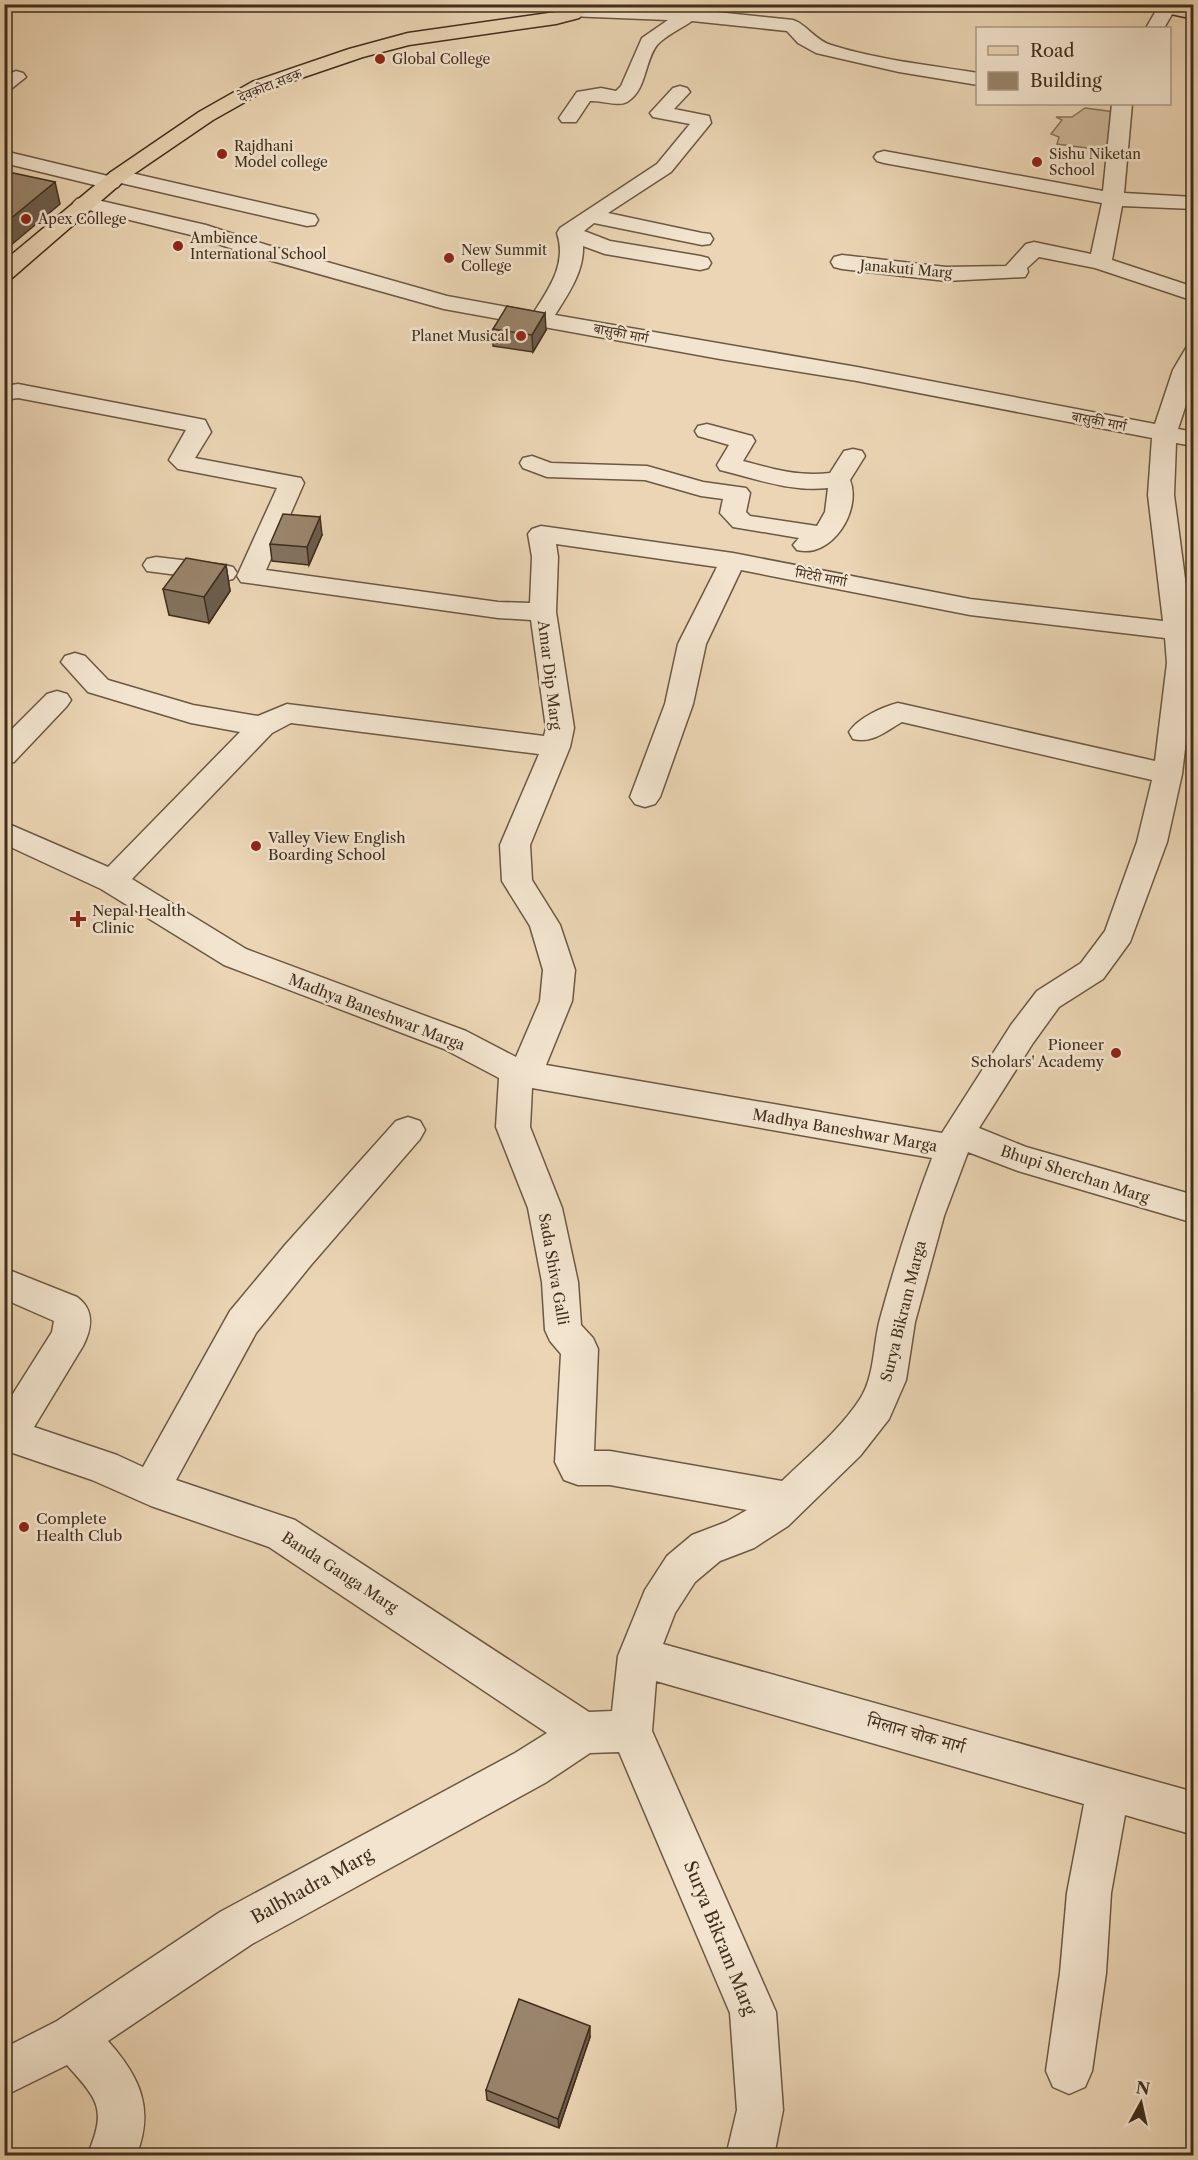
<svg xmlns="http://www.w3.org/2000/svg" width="1198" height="2160" viewBox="0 0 1198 2160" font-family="'Libre Caslon Text','Noto Serif Devanagari',serif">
	<rect width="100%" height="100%" fill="#ebd5b4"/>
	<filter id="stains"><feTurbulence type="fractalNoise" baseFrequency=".00333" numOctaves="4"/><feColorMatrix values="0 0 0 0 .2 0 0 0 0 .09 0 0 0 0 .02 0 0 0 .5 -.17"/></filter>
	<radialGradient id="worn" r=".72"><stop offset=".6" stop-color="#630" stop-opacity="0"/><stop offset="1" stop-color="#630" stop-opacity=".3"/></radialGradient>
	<polygon fill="#ceb99a" stroke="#88745c" stroke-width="1.5" points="1085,108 1115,112 1109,151 1057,144 1059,137 1051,134 1062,120 1056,117 1072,117"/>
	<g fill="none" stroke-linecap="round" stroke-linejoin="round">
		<g stroke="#6c5843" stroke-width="3">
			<g id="minor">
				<polygon points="1160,4 1178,4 1164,28 1146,28"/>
				<path d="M 575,6 L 688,9 L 793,20 C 806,24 815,40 831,45 C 878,60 929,65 978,73 L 978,85 L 899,72 L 816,53 L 798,43 L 787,31 L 692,21 C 682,28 665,36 657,45 C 644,62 647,90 627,102 C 618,107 601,100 590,101 L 576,122 L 562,122 L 559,118 L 577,92 L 601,88 L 616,91 L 621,86 L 642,38 L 668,20 L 568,16 L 566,12 L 568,8 Z"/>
				<polygon points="16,71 23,73 26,77 11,89 4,91 4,76"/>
				<path d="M 680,86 L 687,88 L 690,92 L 674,109 L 709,116 L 711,123 L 671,172 L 608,213 L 702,233 L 710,234 L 713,239 L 710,244 L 702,245 L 594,223 L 584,231 L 610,241 L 700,256 L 708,258 L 711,263 L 708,268 L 700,270 L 605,254 L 583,246 C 584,272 568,294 555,315 L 857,367 L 1155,424 L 1173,370 L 1186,348 L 1194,346 L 1194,380 L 1178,429 L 1194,432 L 1194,446 L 1176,443 L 1174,495 L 1192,632 L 1194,674 L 1182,774 L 1167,842 L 1130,942 L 1103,979 L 1059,1007 L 1033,1043 L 979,1128 L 1026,1147 L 1194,1195 L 1194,1223 L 1018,1171 L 968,1152 L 944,1216 L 915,1322 L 906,1380 L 889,1419 L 860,1456 L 788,1526 L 754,1548 L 720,1561 L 695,1582 L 675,1613 L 663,1644 L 1194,1792 L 1194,1835 L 1125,1815 L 1111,1893 L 1106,1973 L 1092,2071 L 1085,2087 L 1069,2094 L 1053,2087 L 1046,2071 L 1060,1973 L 1067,1893 L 1084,1804 L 656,1681 L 652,1731 L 776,2012 L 783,2110 L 774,2156 L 726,2156 L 737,2110 L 730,2013 L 619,1752 L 590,1753 L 545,1783 L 252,1944 L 108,2041 C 140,2077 155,2109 136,2156 L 87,2156 C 107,2109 99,2101 67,2065 L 4,2096 L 4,2048 L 57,2021 L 220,1912 L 515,1753 L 547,1733 L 269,1547 L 151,1506 L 92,1480 L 4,1450 L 4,1408 L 52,1332 L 54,1321 L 4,1299 L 4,1268 L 77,1297 C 95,1310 92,1328 83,1346 L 34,1427 L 117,1455 L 143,1467 L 230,1311 L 285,1245 L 396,1121 L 408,1117 L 420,1121 L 425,1130 L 420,1139 L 311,1265 L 256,1333 L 176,1480 L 295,1520 L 589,1712 L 612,1711 L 618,1656 L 645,1590 L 667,1556 L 692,1535 L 726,1522 L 747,1510 L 610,1485 L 578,1485 L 564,1480 L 555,1462 L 561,1354 L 550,1341 L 545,1330 L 542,1282 L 528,1208 L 496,1127 L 499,1078 L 444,1049 L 224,965 L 101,889 L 4,844 L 4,822 L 108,867 L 240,732 L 191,723 L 88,692 L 61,662 L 65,656 L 75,653 L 85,656 L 108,680 L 193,705 L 258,716 L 287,704 L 544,736 L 546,728 L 531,620 L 498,618 L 241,582 L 237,576 L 277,488 L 178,469 L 169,460 L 186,430 L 18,398 L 4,400 L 4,386 L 18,384 L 205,420 L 211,432 L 195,458 L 301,478 L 304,483 L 266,570 L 498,602 L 530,603 L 532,557 L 528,534 L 532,529 L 541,526 L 733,553 L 970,599 L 1163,621 L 1148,495 L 1152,438 L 857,381 L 720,359 L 444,309 L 251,255 L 191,235 L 77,207 L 73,203 L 77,199 L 84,197 L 206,225 L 267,245 L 447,296 L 534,312 C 550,287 567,263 557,233 L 560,228 L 657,164 L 690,124 L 653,117 L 650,113 L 673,88 ZM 556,544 L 717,567 L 678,644 L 665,704 L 630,797 L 635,804 L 645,807 L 655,804 L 660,797 L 693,704 L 706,644 L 741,570 L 970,615 L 1165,638 L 1167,663 L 1155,761 L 898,703 C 882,707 858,718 849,732 L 853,739 C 872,744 886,731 902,722 L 1152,780 L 1137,842 L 1105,931 L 1081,963 L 1037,991 L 1011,1025 L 942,1133 L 546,1065 L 572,1001 L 575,970 L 560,925 L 532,880 L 530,845 L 570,747 L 574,728 L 556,612 L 558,557 ZM 291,723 L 539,754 L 500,845 L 502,881 L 530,926 L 543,970 L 540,1001 L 516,1057 L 466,1031 L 246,949 L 132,879 L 272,733 ZM 532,1088 L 932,1158 C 912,1211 895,1264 880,1319 C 873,1344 875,1376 860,1399 C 840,1430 809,1455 782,1481 L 610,1451 L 594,1451 L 598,1349 L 593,1338 L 581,1325 L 578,1282 L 562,1208 L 530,1127 Z"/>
				<polygon points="1112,104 1132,104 1124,193 1194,197 1194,209 1122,206 1112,260 1194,287 1194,301 1095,268 1039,257 1027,268 1028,272 1025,277 946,281 842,269 834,267 831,262 834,257 842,255 946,267 1006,266 1026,244 1034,242 1091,254 1102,203 884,163 877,161 874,157 877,153 884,151 1103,191"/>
				<polygon points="4,151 108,176 111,172 118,170 315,215 318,220 315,225 307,226 121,183 118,187 111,189 4,163"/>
				<path d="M 707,424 L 752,436 L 755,441 L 743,461 C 773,469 799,477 830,473 L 844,451 L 853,449 L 862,451 L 865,456 L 850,480 C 862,510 832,559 797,550 L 793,545 L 799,538 L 733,527 L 720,513 L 723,499 L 701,496 L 645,480 L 547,477 L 523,468 L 520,463 L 523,458 L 532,456 L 551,463 L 647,466 L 703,482 L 746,488 L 750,493 L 746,512 L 750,516 L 817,526 L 825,512 L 828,488 C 791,492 756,479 720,470 L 717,465 L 729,445 L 698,436 L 695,431 L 698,426 Z"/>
				<polygon points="156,557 224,565 233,567 237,573 233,579 224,581 147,571 143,565 147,559"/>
				<polygon points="57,691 67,694 71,700 67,706 14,762 4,764 4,737 47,694"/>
			</g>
		</g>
		<g stroke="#412e1d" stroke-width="3">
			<g id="major">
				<polygon points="573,4 594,4 579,18 556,24 409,45 363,57 266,90 213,120 125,180 12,278 4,279 4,261 111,172 199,112 252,82 349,49 408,33 556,12 565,10"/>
				<polygon points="1141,4 1177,4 1194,8 1194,19 1143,8"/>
			</g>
		</g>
		<use href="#minor" fill="#f2e4ce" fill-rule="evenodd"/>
		<use href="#major" fill="#ebd5b4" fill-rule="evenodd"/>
	</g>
	<g fill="#84725d" stroke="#412e1d" stroke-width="1.5">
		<polygon points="493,329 546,330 533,352 493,346"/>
		<polygon points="322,535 309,565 272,561 270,544"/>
		<polygon points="226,565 230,591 209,623 169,615 163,589"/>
		<polygon points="590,2037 559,2128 487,2100 486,2090"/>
	</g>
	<g fill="#6b5d4c" stroke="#412e1d" stroke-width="1.5">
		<polygon points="4,122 8,137 4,140"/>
		<polygon points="55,182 60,204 4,251 4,224"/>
		<polygon points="545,313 546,330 533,352 532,335"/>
		<polygon points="320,517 322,535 309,565 307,547"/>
		<polygon points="226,565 230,591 209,623 204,597"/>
		<polygon points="590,2026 590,2037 559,2128 558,2119"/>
	</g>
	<g fill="#99856c" stroke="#412e1d" stroke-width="1.5">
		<polygon points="4,171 55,182 4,224"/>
		<polygon points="507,306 545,313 532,335 493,329"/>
		<polygon points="283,514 320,517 307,547 270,544"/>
		<polygon points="186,558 226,565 204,597 163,589"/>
		<polygon points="519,1999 590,2026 558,2119 486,2090"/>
	</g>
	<g fill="#8f2418" stroke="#f2e4ce" stroke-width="2">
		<circle cx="380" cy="59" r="6"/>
		<circle cx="222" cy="154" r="6"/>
		<circle cx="1037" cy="162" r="6"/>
		<circle cx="26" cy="219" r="6"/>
		<circle cx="178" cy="246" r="6"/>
		<circle cx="449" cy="258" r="6"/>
		<circle cx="521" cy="336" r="6"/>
		<circle cx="256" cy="846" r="6"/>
		<path d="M75 910h6v6h6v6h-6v6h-6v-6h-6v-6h6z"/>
		<circle cx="1116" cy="1053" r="6"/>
		<circle cx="24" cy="1527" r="6"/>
	</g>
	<g text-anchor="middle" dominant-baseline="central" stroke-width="5" stroke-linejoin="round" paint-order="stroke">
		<g font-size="14" fill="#412e1d" stroke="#f2e4ce" text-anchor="start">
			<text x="392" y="59">Global College</text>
			<text x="234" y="146">Rajdhani<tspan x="234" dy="16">Model college</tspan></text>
			<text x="1049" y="154">Sishu Niketan<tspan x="1049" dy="16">School</tspan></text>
			<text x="38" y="219">Apex College</text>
			<text x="190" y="238">Ambience<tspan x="190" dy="16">International School</tspan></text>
			<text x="461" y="250">New Summit<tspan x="461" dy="16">College</tspan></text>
			<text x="509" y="336" text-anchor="end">Planet Musical</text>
		</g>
		<g font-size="14" fill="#412e1d" stroke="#f2e4ce">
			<text transform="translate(270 85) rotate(-22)">देवकोटा सडक</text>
			<text transform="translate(906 269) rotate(5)">Janakuti Marg</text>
			<text transform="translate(621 333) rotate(11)">बासुकी मार्ग</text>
			<text transform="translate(1099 421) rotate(11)">बासुकी मार्ग</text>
			<text transform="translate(821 577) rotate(11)">मिटेरी मार्गा</text>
		</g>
		<g font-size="15" fill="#412e1d" stroke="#f2e4ce">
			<text transform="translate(550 675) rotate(83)">Amar Dip Marg</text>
			<text transform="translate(377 1012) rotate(21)">Madhya Baneshwar Marga</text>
			<text transform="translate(845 1130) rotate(10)">Madhya Baneshwar Marga</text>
			<text transform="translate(1075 1174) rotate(18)">Bhupi Sherchan Marg</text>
			<text transform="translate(554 1269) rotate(80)">Sada Shiva Galli</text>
			<text transform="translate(903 1311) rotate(-76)">Surya Bikram Marga</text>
			<text transform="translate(340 1572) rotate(33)">Banda Ganga Marg</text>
		</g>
		<g font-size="15" fill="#412e1d" stroke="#f2e4ce" text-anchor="start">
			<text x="268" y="837">Valley View English<tspan x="268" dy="17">Boarding School</tspan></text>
			<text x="92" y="910">Nepal Health<tspan x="92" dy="17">Clinic</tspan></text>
			<text x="1104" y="1044" text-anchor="end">Pioneer<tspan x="1104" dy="17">Scholars' Academy</tspan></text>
			<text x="36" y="1518">Complete<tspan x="36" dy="17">Health Club</tspan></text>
		</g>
		<g font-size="18" fill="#412e1d" stroke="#f2e4ce">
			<text transform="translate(916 1734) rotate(16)">मिलान चोक मार्ग</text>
			<text transform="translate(312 1886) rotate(-29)">Balbhadra Marg</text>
			<text transform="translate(720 1938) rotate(68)">Surya Bikram Marg</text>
		</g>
	</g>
	<rect width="1198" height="2160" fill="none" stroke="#ebd5b4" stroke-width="24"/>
	<rect x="6" y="6" width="1186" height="2148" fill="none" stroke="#412e1d" stroke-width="3"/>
	<rect x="12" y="12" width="1174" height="2136" fill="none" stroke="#412e1d" stroke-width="1.5"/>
	<rect x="976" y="27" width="195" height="78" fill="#f2e4ce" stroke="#ab9b87" stroke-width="1.5"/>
	<rect x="988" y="46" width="30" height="9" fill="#ebd5b4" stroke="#ab9b87" stroke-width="1.5"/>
	<text x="1030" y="57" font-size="18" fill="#412e1d">Road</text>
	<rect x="988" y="72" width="30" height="18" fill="#99856c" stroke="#ab9b87" stroke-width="1.5"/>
	<text x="1030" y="87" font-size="18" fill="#412e1d">Building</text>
	<g transform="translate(1141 2103) rotate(8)" stroke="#f2e4ce" stroke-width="4.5" paint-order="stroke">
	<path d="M0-4.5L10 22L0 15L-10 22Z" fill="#412e1d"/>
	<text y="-9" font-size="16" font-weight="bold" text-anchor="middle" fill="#412e1d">N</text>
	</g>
	<rect width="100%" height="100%" filter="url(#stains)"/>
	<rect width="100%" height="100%" fill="url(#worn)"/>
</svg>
